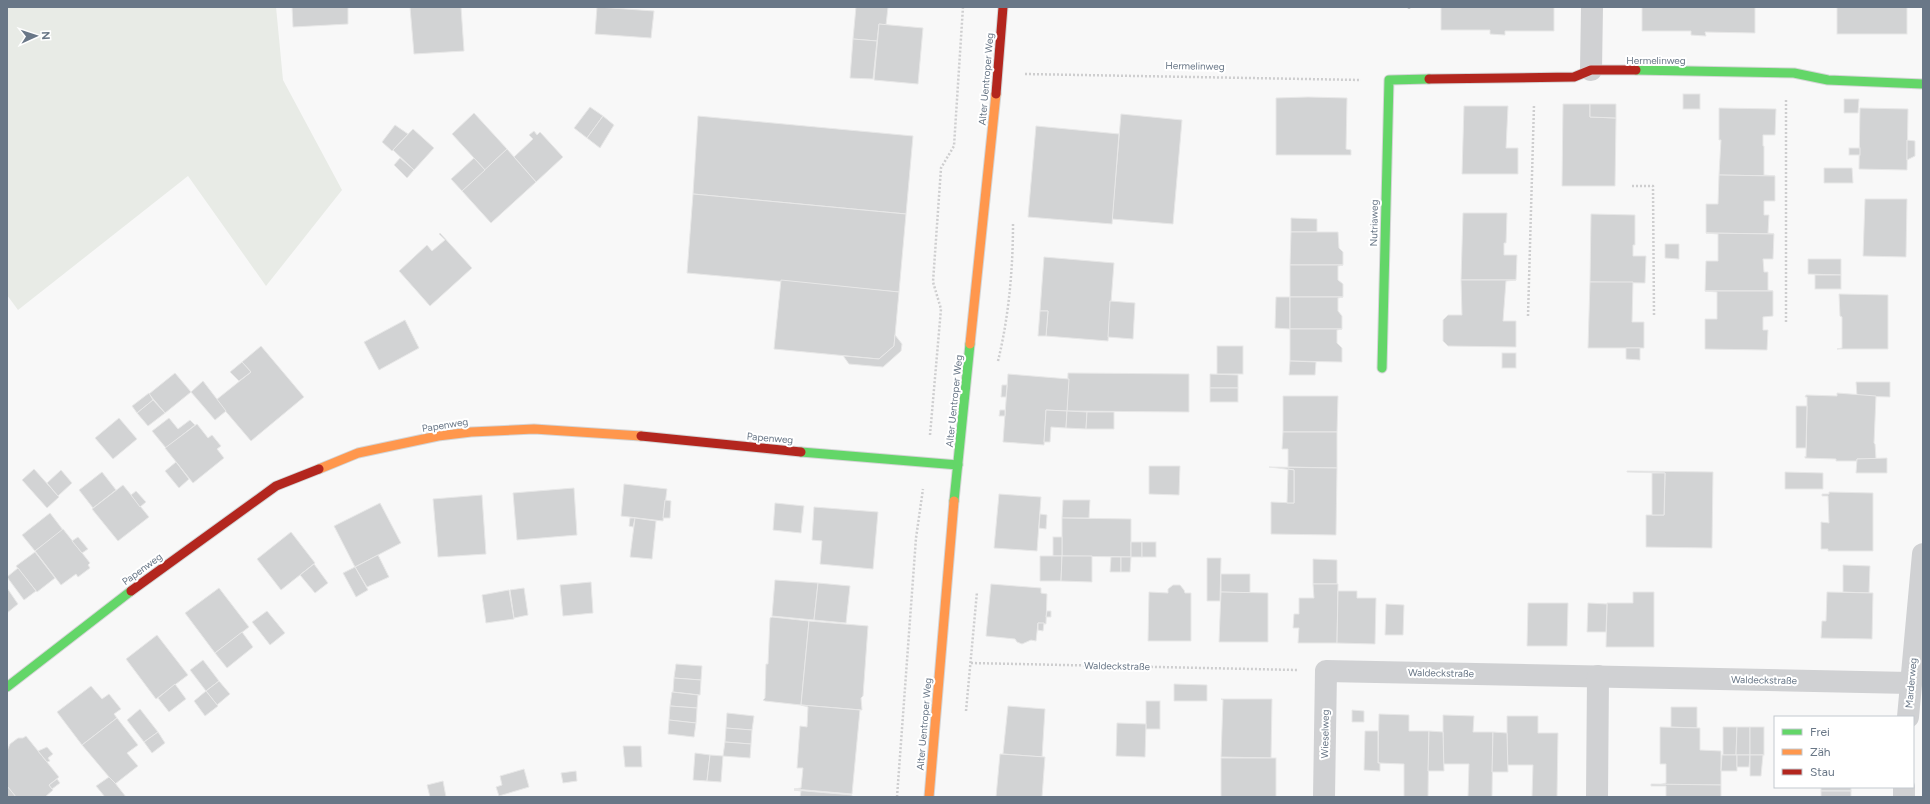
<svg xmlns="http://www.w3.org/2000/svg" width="1930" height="804" viewBox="0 0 1930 804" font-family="Figtree,sans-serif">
	<rect width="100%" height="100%" fill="#f8f8f8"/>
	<polygon fill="#e8ebe6" points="7,7 276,7 283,80 342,190 266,286 188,176 18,310 7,295"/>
	<g fill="#d2d3d4" stroke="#e8e8e8">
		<polygon points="292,7 348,7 348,24 293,27"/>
		<polygon points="410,7 461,7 464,51 414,54"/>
		<polygon points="597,7 654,11 651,38 595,34"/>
		<polygon points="856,7 888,7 886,25 879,24 877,41 853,39"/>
		<polygon points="1441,7 1554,7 1554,31 1505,31 1505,35 1490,34 1490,30 1441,30"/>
		<polygon points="1642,7 1755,7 1755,33 1705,32 1706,36 1691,35 1691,31 1642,31"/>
		<rect x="1837" y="7" width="70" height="27"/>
		<polygon points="879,24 923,28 918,84 874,80"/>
		<polygon points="853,39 877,41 873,79 850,78"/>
		<rect x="1683" y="94" width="17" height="15"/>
		<polygon points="1308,97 1347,98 1346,149 1351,150 1351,155 1276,155 1276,98"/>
		<polygon points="1844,99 1859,99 1858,113 1844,113"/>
		<polygon points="1563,104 1590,104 1590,117 1616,118 1615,186 1562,186"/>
		<polygon points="1590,104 1616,104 1616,118 1590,117"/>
		<polygon points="1464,106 1508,106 1506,148 1518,148 1518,174 1462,174"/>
		<polygon points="590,107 603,116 587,138 574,128"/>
		<polygon points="1719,108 1776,109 1775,135 1763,135 1763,146 1764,146 1764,175 1775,176 1719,175 1721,140 1719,140"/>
		<polygon points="1860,108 1908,109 1907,170 1859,169"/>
		<polygon points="474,113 507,149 485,170 452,134"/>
		<polygon points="1121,114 1182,120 1173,224 1112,219"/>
		<polygon points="603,116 614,125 600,148 587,138"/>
		<polygon points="698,116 913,136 906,214 693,194"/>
		<polygon points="395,125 408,134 392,151 382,142"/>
		<polygon points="1036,126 1119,134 1112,224 1028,217"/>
		<polygon points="413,129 434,148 414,170 393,150"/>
		<polygon points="534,131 537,135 540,132 563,157 536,182 514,157 533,139 529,135"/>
		<polygon points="1907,140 1915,141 1915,156 1907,160"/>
		<rect x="1849" y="148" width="11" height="7"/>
		<polygon points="507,149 536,182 491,223 462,191"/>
		<polygon points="400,158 414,170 407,178 394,165"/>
		<polygon points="474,158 485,170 462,191 451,179"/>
		<polygon points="1824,168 1852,168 1853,183 1824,183"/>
		<polygon points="1719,175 1775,176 1775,201 1764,201 1764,215 1769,215 1768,233 1774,234 1706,233 1706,204 1718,204"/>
		<polygon points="693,194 906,214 899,292 687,273"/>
		<polygon points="1865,199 1907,199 1906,257 1863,256"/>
		<polygon points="1463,213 1507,213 1506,243 1504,243 1504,255 1517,255 1516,280 1461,280"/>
		<polygon points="1591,214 1635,215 1635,245 1633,245 1633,256 1646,256 1645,283 1590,282"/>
		<polygon points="1291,218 1317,219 1317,232 1291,232"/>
		<polygon points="1291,232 1338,232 1339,248 1343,252 1343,265 1290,265"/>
		<polygon points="440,233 472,268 430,306 399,271 427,245 432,251 445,240 439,234"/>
		<polygon points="1706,233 1774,234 1773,259 1763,259 1764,272 1768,272 1768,290 1773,291 1705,291 1706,261 1718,261 1718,234"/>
		<polygon points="1665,244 1679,244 1679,259 1665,258"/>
		<polygon points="1044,257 1114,263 1108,341 1046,336 1048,311 1040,311"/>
		<polygon points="1808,259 1841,259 1841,275 1808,274"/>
		<polygon points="1290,265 1343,265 1338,266 1338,280 1343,284 1343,297 1290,297"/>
		<rect x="1815" y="275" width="26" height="14"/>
		<polygon points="781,280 899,292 894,346 879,359 774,349"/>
		<polygon points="1461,280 1516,280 1506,281 1503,321 1516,321 1516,347 1448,346 1443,341 1443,320 1448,315 1462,315"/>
		<polygon points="1590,282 1633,282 1632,322 1644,322 1644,348 1588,348"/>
		<polygon points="1705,291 1773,291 1773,316 1763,317 1763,330 1768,330 1767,350 1705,349 1705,319 1717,319 1717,292"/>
		<polygon points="1839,294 1888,295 1888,349 1837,349 1842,348 1842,317 1840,316"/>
		<polygon points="1276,297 1290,297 1290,329 1275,328"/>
		<polygon points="1290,297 1343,297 1338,298 1338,311 1342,316 1342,329 1290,329"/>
		<polygon points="1110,301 1135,303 1133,339 1108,337"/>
		<polygon points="1040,311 1048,311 1046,336 1038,336"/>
		<polygon points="405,320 419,348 379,370 364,342"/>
		<polygon points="1290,329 1342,329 1337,330 1337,343 1342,348 1342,362 1290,361"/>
		<polygon points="895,335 902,344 901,351 883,367 849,364 844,357 844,356 879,359 894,346"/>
		<polygon points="261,346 304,397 251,441 216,400 251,372 242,362"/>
		<rect x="1217" y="346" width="26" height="28"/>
		<polygon points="1626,348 1640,348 1640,360 1626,359"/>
		<rect x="1502" y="353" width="14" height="15"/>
		<polygon points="1290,361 1316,362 1315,375 1289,375"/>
		<polygon points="242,362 251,372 239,381 230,372"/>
		<polygon points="175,373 191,392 165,413 149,394"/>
		<polygon points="1068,373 1189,374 1189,412 1067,411"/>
		<polygon points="1008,374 1069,379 1067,411 1046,410 1044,445 1003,442"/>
		<polygon points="1210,374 1238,375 1238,388 1210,388"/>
		<polygon points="203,381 226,411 215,420 191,392"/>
		<polygon points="1856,382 1890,382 1890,397 1857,396"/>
		<polygon points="1002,385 1007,385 1006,397 1001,397"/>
		<rect x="1210" y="388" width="28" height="14"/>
		<polygon points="149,393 153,400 137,413 132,406"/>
		<polygon points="1837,393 1876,396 1874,443 1875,444 1876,459 1857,459 1857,461 1836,461 1836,459 1805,458 1805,456 1806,457 1807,406 1807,397 1805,397 1806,395 1837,396"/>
		<polygon points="1283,396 1338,396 1337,432 1283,432"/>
		<polygon points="153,400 165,413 148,426 137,413"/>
		<polygon points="1796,406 1807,406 1806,448 1796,448"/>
		<polygon points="1000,410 1005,410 1005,416 999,416"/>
		<polygon points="1046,410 1067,411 1066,428 1051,427 1050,442 1044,442"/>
		<polygon points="1067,411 1087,412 1086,429 1066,428"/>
		<polygon points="1087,412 1114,412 1114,429 1086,429"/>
		<polygon points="119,418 137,439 113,459 95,438"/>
		<polygon points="169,418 178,429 190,420 195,425 166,448 152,431"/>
		<polygon points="197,424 208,438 212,435 221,446 217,449 224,458 193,483 165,448"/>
		<polygon points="1283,432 1337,432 1337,468 1288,467 1288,449 1282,449"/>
		<polygon points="1887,458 1887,473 1856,473 1857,459"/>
		<polygon points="176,462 189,479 179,488 165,471"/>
		<polygon points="1149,466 1180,466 1179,495 1149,494"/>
		<polygon points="1269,467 1337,468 1336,535 1271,534 1271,502 1294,503 1294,470"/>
		<polygon points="34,469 59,497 47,508 22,480"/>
		<polygon points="1288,469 1294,470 1294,503 1287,503"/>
		<polygon points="61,470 72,483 58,496 47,483"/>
		<polygon points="1627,471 1713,472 1712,548 1646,547 1646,515 1664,515 1665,473 1627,472"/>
		<polygon points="102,472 116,490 93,508 79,490"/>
		<polygon points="1785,472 1823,473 1823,489 1785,489"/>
		<polygon points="1652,473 1665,473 1664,515 1652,515"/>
		<polygon points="624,484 667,489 663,521 621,516"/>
		<polygon points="123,485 149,517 118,541 92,509"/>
		<polygon points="574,488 577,535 517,540 513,493"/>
		<polygon points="136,491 146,502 140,507 131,495"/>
		<polygon points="1829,492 1873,493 1873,551 1828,551 1828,549 1821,549 1821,522 1829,523 1828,496 1822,496 1822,494 1829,494"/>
		<polygon points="999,494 1041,497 1037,551 994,548"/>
		<polygon points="482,495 486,554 438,557 433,499"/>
		<polygon points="665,500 671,501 670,518 663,518"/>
		<polygon points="1063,500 1090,500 1089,518 1062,518"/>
		<polygon points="380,503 401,543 355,567 334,526"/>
		<polygon points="775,503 804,506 801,533 773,530"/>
		<polygon points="814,507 878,512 873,569 820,564 822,541 812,540"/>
		<polygon points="50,513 63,530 35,551 22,535"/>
		<polygon points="1040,514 1047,515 1046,529 1039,528"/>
		<polygon points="630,518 635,518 633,527 629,526"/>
		<polygon points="635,518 656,521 652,559 630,557"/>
		<polygon points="1062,518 1131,519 1131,557 1062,556"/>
		<polygon points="63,529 90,563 88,565 90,568 78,577 76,574 61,585 35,551"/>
		<polygon points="291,532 315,563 281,590 257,559"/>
		<polygon points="78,537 88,549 82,553 72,541"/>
		<rect x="1053" y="537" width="9" height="19"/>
		<rect x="1131" y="542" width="11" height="15"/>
		<rect x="1142" y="542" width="14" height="15"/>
		<polygon points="35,552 55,578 37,592 16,566"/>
		<polygon points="378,555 389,577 367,587 355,567"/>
		<polygon points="1040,556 1062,556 1061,581 1040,581"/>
		<polygon points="1062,556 1092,556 1092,582 1061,581"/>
		<polygon points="1111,557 1121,557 1121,572 1110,572"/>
		<polygon points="1121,557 1131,557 1130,572 1121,572"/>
		<polygon points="1207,558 1221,558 1220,601 1207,601"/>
		<polygon points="1313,559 1337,560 1337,584 1313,584"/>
		<polygon points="314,564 328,583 315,593 300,575"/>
		<polygon points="1843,565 1870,566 1869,593 1843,592"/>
		<polygon points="355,567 368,590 356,597 343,573"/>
		<polygon points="18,568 36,591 24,600 7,577"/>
		<polygon points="1221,574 1250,574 1250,593 1221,592"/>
		<polygon points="775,580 818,583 814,620 772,616"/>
		<polygon points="591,582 593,613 563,616 560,585"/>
		<polygon points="818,583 850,586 846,623 814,620"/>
		<polygon points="991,584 1041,588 1041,593 1047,594 1046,624 1038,623 1036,641 1031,640 1022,644 1017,642 1015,639 986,636"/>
		<polygon points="1313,584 1338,584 1337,643 1298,643 1299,628 1293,628 1294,614 1299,614 1299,598 1314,598"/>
		<polygon points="1173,585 1180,585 1184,590 1185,593 1191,593 1191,641 1148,641 1149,592 1168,593 1168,589"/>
		<polygon points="7,588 18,604 7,613"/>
		<polygon points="219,588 249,627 215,653 185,613"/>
		<polygon points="524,588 528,615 514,618 510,590"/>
		<polygon points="509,590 514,619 486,623 482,595"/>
		<polygon points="1338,591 1357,591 1357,598 1376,598 1375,644 1337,643"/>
		<polygon points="1221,592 1268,593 1268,642 1219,642"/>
		<polygon points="1633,592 1654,592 1654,647 1606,647 1607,603 1633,603"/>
		<polygon points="1827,592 1873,593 1872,639 1821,638 1822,621 1826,621"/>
		<polygon points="1528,603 1568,603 1567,646 1527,646"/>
		<polygon points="1588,603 1607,604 1606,632 1587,632"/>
		<polygon points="1386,604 1404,605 1403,635 1385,635"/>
		<polygon points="267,611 285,633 270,645 252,622"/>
		<polygon points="1047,611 1051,611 1051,617 1046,617"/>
		<polygon points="772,617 809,621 801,705 765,701 763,700 765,698 766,664 768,664 770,618"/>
		<polygon points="809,621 868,626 863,696 861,698 862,710 801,705"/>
		<polygon points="1038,623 1044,623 1043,631 1038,630"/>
		<polygon points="242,632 253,647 227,668 215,653"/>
		<polygon points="157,635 188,675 156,699 126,659"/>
		<polygon points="203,660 219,681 206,691 190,670"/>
		<polygon points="676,664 702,666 701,680 674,678"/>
		<polygon points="674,678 701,680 700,695 673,692"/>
		<polygon points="219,681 230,694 217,705 206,691"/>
		<polygon points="175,684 186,699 169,712 158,698"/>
		<polygon points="1174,684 1207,685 1207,701 1174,701"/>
		<polygon points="91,686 102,699 109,694 121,709 114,714 117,718 82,745 57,712"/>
		<polygon points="206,691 218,706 205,716 194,701"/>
		<polygon points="672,692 698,695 697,708 670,706"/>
		<polygon points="1221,699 1272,699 1271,758 1221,757 1223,700"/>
		<rect x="1146" y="701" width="14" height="28"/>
		<polygon points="801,705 860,710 852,794 794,789 801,788 803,768 797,768 800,726 807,727 808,707"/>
		<polygon points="670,706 697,708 696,723 669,720"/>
		<polygon points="1008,706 1045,709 1042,757 1003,754"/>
		<polygon points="1671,707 1697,707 1697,728 1671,727"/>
		<polygon points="140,709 158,732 144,742 127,720"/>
		<polygon points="1352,710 1364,711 1364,722 1352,722"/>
		<polygon points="727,713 754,716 752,730 726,728"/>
		<polygon points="1379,714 1409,715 1409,731 1429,731 1428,797 1404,797 1404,764 1378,763"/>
		<polygon points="1443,715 1474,716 1473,732 1493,732 1492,797 1468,797 1469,764 1443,764"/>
		<polygon points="1507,716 1538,716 1538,733 1558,733 1557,797 1532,797 1533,765 1507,765"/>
		<polygon points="117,718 138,745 127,753 138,766 115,784 82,745"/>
		<polygon points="669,720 696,723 694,737 668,734"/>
		<polygon points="1117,723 1146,724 1145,757 1116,756"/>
		<polygon points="1660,727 1700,728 1700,750 1721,751 1721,785 1659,785 1666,783 1666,764 1660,764"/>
		<polygon points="1723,727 1737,727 1736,755 1723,755"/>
		<polygon points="1737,727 1750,727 1750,755 1736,755"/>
		<rect x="1750" y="727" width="14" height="28"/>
		<polygon points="726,728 752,730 751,744 725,742"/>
		<polygon points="1365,731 1378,731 1378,763 1380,763 1380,771 1364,770"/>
		<polygon points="1429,731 1443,732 1444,771 1428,771"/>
		<polygon points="158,732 165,743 152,753 144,742"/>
		<polygon points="1493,732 1507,733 1508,772 1492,772"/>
		<polygon points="26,736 59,777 49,785 53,790 45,797 16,797 7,786 7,751 10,744 18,738 23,738"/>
		<polygon points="725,742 751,744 750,758 723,756"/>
		<polygon points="623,746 641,746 642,767 625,767"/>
		<polygon points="47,747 53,754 48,758 50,761 47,762 38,751"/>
		<polygon points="695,753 710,755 707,781 693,780"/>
		<polygon points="1000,754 1045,757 1042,797 996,797"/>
		<polygon points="710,755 723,756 721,782 707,781"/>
		<polygon points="1722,755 1737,755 1737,771 1721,771"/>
		<polygon points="1737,755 1750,755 1749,767 1737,767"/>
		<polygon points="1750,755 1763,755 1761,776 1750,776"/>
		<rect x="1221" y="758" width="55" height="39"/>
		<polygon points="524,769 529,787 499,796 496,787 502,785 500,776"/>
		<polygon points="576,771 577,781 563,783 561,773"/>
		<polygon points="109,777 115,783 126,797 105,797 96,786"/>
		<polygon points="57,779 60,783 52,789 49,785"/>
		<polygon points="443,781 446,797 430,797 427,785"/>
		<polygon points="1651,784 1721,785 1721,797 1666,797 1666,786 1651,786"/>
		<polygon points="7,786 16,797 7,797"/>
		<rect x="1821" y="787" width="30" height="4"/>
		<polygon points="794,790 852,795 852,797 800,797 801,791"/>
		<rect x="1821" y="791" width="30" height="6"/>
	</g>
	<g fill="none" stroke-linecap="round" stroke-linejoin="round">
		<g stroke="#d4d5d6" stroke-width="11">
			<g id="fast">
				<polyline points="1636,70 1794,73 1828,80 1923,84"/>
				<polyline points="1382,368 1389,80 1429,79"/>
				<polyline points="801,452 958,465"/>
				<polyline points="954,501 970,344"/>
				<polyline points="7,687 131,591"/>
			</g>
		</g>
		<g stroke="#d4d5d6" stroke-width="11">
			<g id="slow">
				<polyline points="970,344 996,94"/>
				<polyline points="319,469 358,453 438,436 471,432 534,429 641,436"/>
				<polyline points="929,797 954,501"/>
			</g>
		</g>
		<g stroke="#d4d5d6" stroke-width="11">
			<g id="jam">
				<polyline points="1429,79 1574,77 1591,70 1636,70"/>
				<polyline points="996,94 1003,7"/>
				<polyline points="641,436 801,452"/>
				<polyline points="131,591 276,486 319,469"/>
			</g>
		</g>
		<g stroke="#cececf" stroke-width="2.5" stroke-dasharray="2 2" stroke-linecap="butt">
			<polyline points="1409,9 1409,7"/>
			<polyline points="1025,74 1361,80"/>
			<polyline points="1786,100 1786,324"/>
			<polyline points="1632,186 1653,186 1654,317"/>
			<polyline points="1528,316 1534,105"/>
			<path d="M 998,361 C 1009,316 1013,268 1013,223"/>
			<polyline points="930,435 941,309 933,282 941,168 954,146 963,7"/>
			<polyline points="971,663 1298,670"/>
			<polyline points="966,711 977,592"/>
			<polyline points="897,797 916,538 923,489"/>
		</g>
		<g stroke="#d0d1d3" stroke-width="22">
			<polyline points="1591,70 1592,7"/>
			<polyline points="1908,717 1923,554"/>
			<polyline points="1324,797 1326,671 1910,683"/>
			<polyline points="1597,797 1598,676"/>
			<polyline points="1904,797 1904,787"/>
		</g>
		<use href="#fast" stroke="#63d668" stroke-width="9"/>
		<use href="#slow" stroke="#ff974d" stroke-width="9"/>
		<use href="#jam" stroke="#b3261e" stroke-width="9"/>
	</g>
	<g text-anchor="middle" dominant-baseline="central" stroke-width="4" stroke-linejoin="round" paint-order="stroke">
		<g font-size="10" fill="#697787" stroke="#fff">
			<text x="1656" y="60">Hermelinweg</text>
			<text transform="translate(1195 66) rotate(1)">Hermelinweg</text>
			<text transform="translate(986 79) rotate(-85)">Alter Uentroper Weg</text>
			<text transform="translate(1374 223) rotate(-89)">Nutriaweg</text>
			<text transform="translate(954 401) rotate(-84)">Alter Uentroper Weg</text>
			<text transform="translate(445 425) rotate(-9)">Papenweg</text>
			<text transform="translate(770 438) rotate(5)">Papenweg</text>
			<text transform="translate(142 569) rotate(-36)">Papenweg</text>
			<text transform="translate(1117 666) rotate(1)">Waldeckstraße</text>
			<text transform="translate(1441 673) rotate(1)">Waldeckstraße</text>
			<text transform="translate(1764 680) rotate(1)">Waldeckstraße</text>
			<text transform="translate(1911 683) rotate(-85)">Marderweg</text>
			<text transform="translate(924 724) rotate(-85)">Alter Uentroper Weg</text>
			<text transform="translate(1325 734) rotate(-89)">Wieselweg</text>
		</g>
	</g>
	<rect width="1930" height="804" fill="none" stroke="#697787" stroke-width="16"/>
	<rect x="1774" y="716" width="140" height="72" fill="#ffffff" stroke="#c3c9cf"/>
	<rect x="1782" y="729" width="20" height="6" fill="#63d668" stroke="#c3c9cf"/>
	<text x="1810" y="736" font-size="12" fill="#697787">Frei</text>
	<rect x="1782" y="749" width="20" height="6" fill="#ff974d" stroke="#c3c9cf"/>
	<text x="1810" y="756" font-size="12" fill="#697787">Zäh</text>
	<rect x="1782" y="769" width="20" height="6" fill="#b3261e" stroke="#c3c9cf"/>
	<text x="1810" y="776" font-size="12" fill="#697787">Stau</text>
	<g transform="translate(36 36) rotate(87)" stroke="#ffffff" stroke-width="3" paint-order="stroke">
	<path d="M0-3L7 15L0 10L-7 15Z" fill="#697787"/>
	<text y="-6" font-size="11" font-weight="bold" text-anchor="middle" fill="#697787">N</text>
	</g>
</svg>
